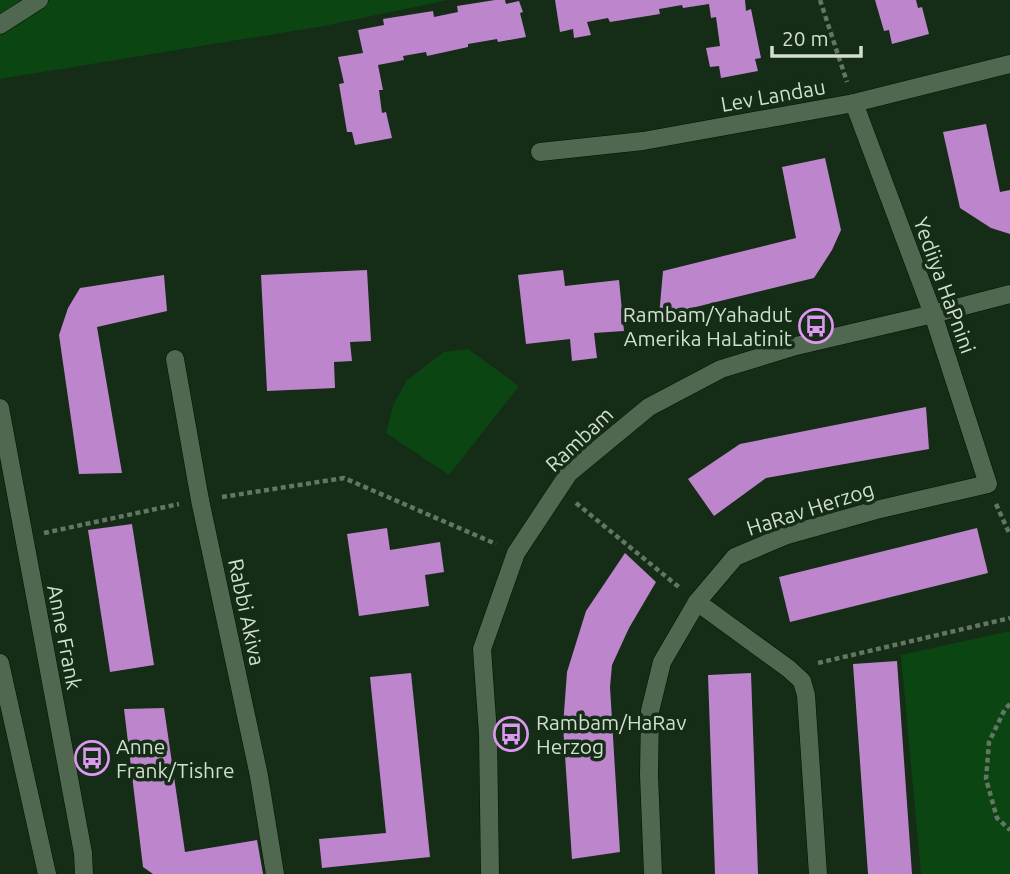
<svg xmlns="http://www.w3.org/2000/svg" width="1010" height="874" viewBox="0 0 1010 874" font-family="Ubuntu,sans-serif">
	<rect width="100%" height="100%" fill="#152c16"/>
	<g fill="#0b4512">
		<polygon points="0,0 448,0 324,26 0,79"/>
		<polygon points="468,349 519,386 449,475 386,433 393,405 407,380 444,352"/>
		<polygon points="1010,631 1010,874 921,874 901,655"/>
	</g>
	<g fill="#bd85cb">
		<polygon points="495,0 505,0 506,4 519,1 523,12 520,13 526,37 498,42 497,39 468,44 468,47 427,56 426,52 403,56 404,60 378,65 383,90 379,90 382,113 386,112 392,138 355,145 352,132 347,132 339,84 344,83 338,57 363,53 358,30 384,25 383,19 433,11 434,17 458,12 457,6"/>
		<polygon points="555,0 745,0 746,11 751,9 761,58 755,59 758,71 721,78 719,66 710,67 706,48 720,46 716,17 711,18 709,4 683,8 682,5 659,9 660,14 610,22 608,18 587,22 591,35 574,38 573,29 560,32"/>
		<polygon points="875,0 916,0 918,8 922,7 929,34 892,44 889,30 884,31"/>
		<polygon points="986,124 1000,192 1010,190 1010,234 991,228 960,208 943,132"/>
		<polygon points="825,158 841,230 832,250 814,278 659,316 663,271 796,238 782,167"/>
		<polygon points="367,270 371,341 350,342 352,361 334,362 335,388 267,391 261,275"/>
		<polygon points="563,270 565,286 619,280 624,331 594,333 597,358 572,361 570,339 526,344 518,275"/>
		<polygon points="164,275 167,311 97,327 122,473 79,474 59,335 68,308 80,288"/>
		<polygon points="926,407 929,449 766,478 714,516 688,479 740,444"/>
		<polygon points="132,524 154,665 110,672 88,530"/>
		<polygon points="387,528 390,550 440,542 444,572 425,575 429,606 359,616 347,534"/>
		<polygon points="977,528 988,573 790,622 779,577"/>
		<polygon points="625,553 656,582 629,628 612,665 610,687 620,852 572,859 563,726 567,672 586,611"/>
		<polygon points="897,661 912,874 868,874 853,664"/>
		<polygon points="411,673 430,857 322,868 319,839 386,833 370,677"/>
		<polygon points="751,673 758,874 715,874 708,675"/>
		<polygon points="164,708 185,852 257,840 263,874 153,874 143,867 124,709"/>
	</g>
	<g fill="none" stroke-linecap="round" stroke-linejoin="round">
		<g stroke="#011402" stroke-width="19">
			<g id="street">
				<polyline points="540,152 643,141 854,103 1010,64"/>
				<polyline points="175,359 200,500 259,776 275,874"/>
				<polyline points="697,602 789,669 802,681 806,695 818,874"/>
				<polyline points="490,874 488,734 482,649 516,553 569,473 649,407 721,369 796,346 933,314 1010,294"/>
				<polyline points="653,874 649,775 650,711 662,662 697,602 735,557 787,535 876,510 988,484 933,314 854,103"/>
			</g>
		</g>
		<g stroke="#011402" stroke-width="19">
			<g id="secondary">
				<polyline points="0,25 39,0"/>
				<polyline points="0,408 83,853 84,874"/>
				<polyline points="0,663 47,874"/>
			</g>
		</g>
		<g stroke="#637663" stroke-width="4.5" stroke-dasharray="5 3.5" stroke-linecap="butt">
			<polyline points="820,0 847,82"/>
			<polyline points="222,497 344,478 496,544"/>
			<polyline points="576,503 680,588"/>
			<polyline points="996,504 1010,535"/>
			<polyline points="44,533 179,504"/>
			<polyline points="818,663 1010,618"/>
			<polyline points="1010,704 1005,709 989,742 986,779 997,818 1010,830"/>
		</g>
		<use href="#street" stroke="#4f684f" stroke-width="18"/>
		<use href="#secondary" stroke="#4f684f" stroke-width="18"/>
	</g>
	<defs>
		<g id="bus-ring" transform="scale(1.75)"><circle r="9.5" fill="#152c16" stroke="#df98f1" stroke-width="1.5"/><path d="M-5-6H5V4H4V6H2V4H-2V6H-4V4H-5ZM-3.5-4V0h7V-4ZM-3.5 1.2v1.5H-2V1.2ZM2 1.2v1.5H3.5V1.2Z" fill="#df98f1"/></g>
	</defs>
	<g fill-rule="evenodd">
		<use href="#bus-ring" x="816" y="326"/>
		<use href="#bus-ring" x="511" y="734"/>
		<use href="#bus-ring" x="92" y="758"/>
	</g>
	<g text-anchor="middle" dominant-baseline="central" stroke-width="7" stroke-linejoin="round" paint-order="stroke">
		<g font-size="21" fill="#d1dfd1" stroke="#152c16">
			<text transform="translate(773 95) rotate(-10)">Lev Landau</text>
			<text transform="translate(945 285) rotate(70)">Yediiya HaPnini</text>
			<text transform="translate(579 439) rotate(-43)">Rambam</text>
			<text transform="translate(810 508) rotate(-18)">HaRav Herzog</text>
			<text transform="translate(247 612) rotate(78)">Rabbi Akiva</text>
			<text transform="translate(65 637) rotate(79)">Anne Frank</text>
		</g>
		<g font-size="21" fill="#d1dfd1" stroke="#152c16" text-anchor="start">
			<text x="792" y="314" text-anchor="end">Rambam/Yahadut<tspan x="792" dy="24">Amerika HaLatinit</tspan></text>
			<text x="536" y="722">Rambam/HaRav<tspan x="536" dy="24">Herzog</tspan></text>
			<text x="116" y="746">Anne<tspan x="116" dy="24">Frank/Tishre</tspan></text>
		</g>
	</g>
	<path d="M772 46v10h89v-10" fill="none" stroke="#d1dfd1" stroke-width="3.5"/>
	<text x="782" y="46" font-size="21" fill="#d1dfd1" stroke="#152c16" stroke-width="5" paint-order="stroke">20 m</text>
</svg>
